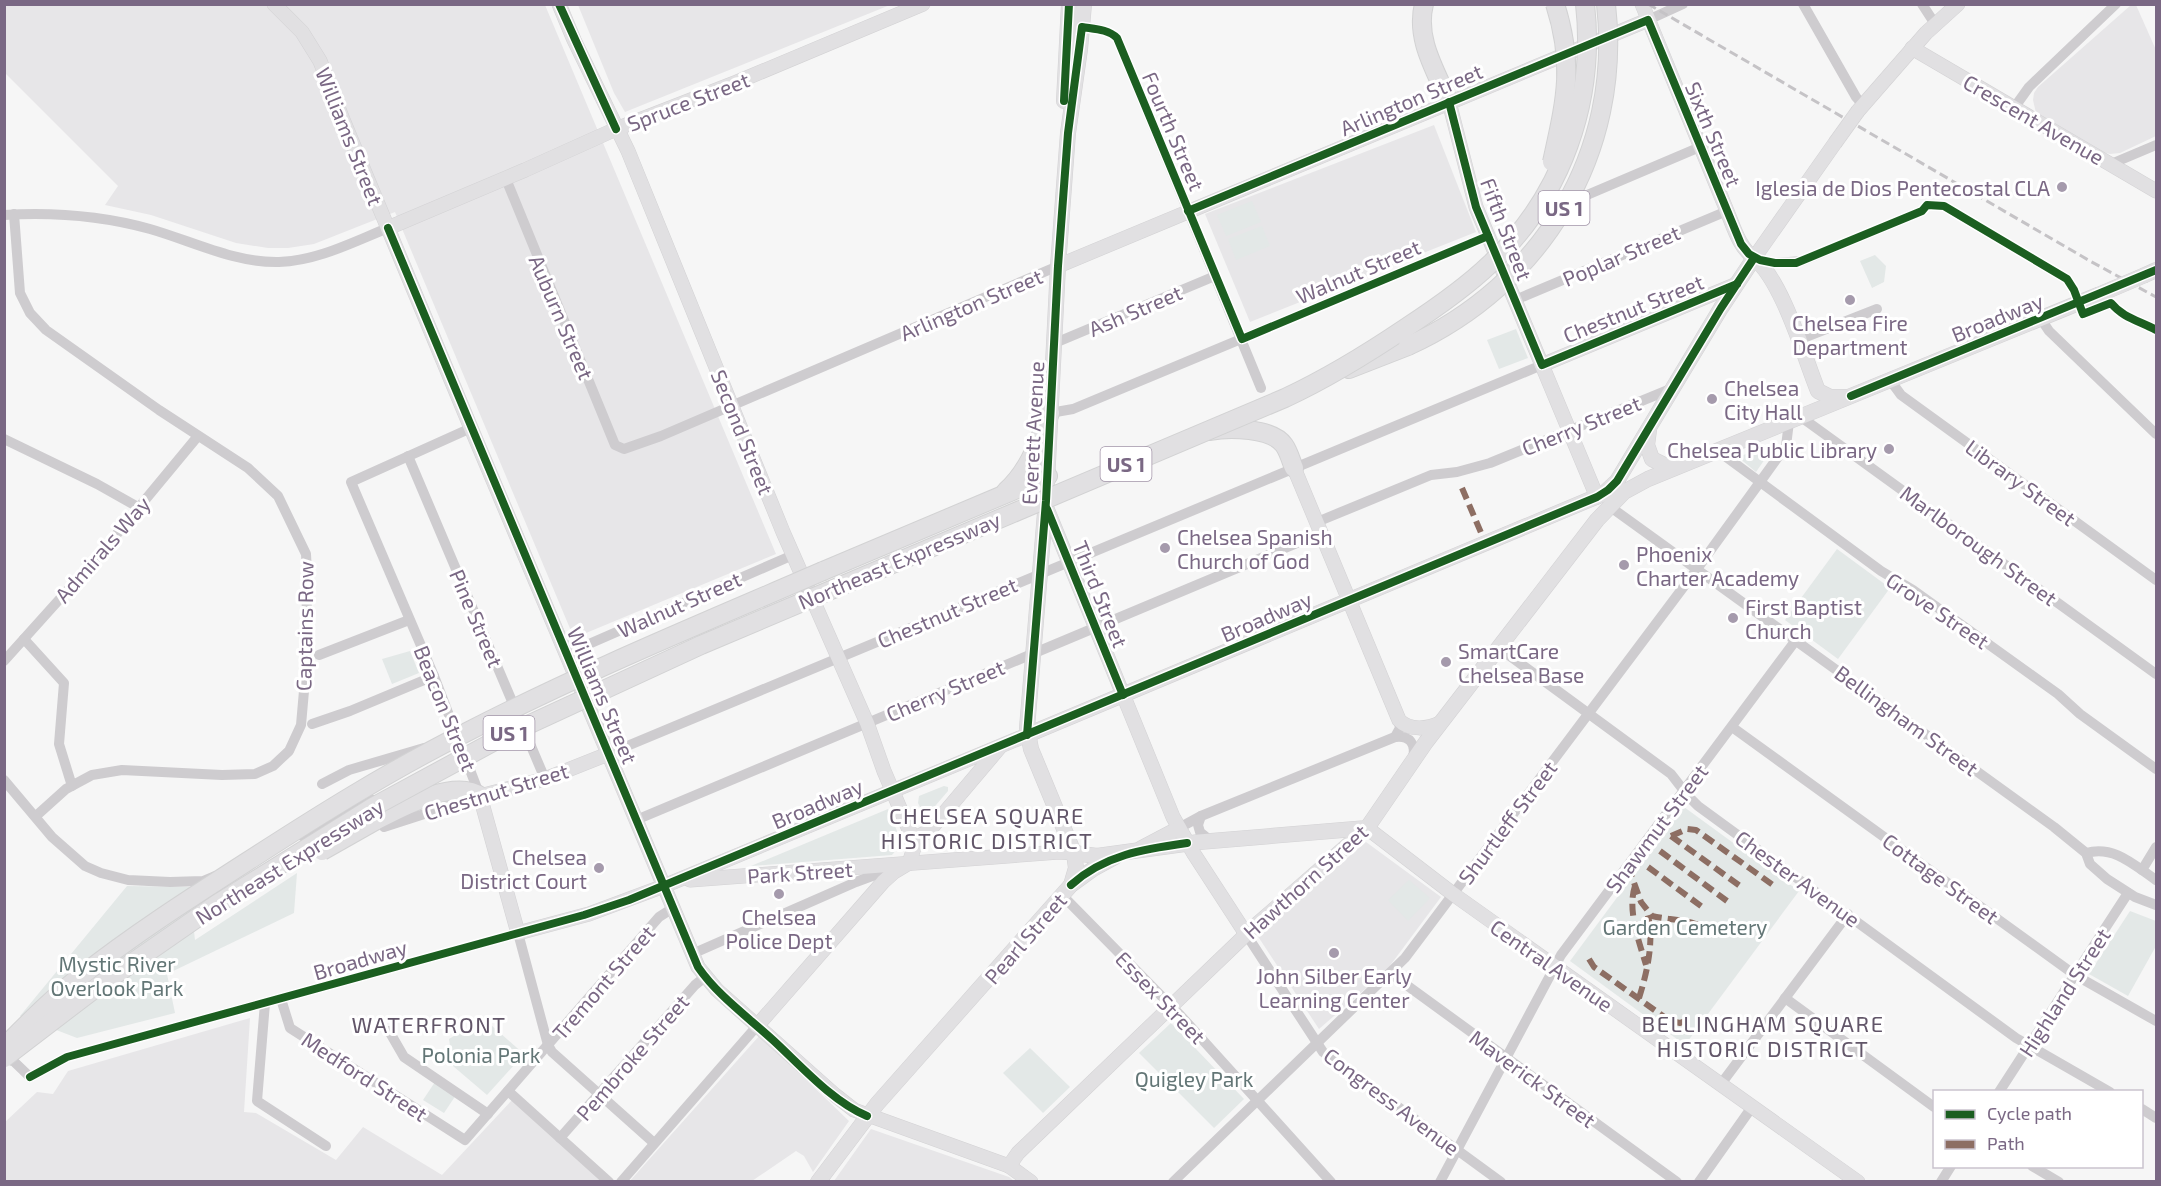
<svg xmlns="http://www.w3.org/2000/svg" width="2161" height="1186" viewBox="0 0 2161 1186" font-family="'Exo 2',sans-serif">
	<rect width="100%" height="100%" fill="#f6f6f6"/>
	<g fill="#e7e6e8">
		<polygon points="4,5 545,5 776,554 574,638 395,212 314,244 288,248 268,248 236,243 151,215 105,205 118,186 5,73"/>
		<polygon points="578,5 890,5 625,112 614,93"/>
		<polygon points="2131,5 2136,5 2156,50 2156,136 2120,153 2110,154 2102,152 2036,113 2033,100 2034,93 2038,87"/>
		<polygon points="1434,125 1476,232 1250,322 1205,214"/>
		<polygon points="1366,842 1441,897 1386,971 1319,1029 1257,935"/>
		<polygon points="250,1018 244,1112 256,1113 336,1160 363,1127 442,1175 512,1100 603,1181 5,1181 4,1123 37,1092 53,1094 68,1071"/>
		<polygon points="760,1035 849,1121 813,1172 804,1156 796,1151 752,1181 629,1182"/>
		<polygon points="871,1129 1009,1177 1014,1181 834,1181"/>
	</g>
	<g fill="#e3e8e7">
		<polygon points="1252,201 1261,222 1226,236 1217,215"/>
		<polygon points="1262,226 1270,246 1236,260 1228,239"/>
		<polygon points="1875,255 1886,266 1884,282 1872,288 1860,261"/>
		<polygon points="1516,329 1528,358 1499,369 1487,340"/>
		<polygon points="1776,443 1756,472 1738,457"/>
		<polygon points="1837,549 1890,588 1838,659 1785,620"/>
		<polygon points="410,651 419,673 392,684 382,659"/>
		<polygon points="944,786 948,787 948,791 930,812 921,809 918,803 919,796"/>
		<polygon points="1684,807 1799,891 1685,1045 1570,961"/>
		<polygon points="888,809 902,843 892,855 751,866"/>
		<polygon points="297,873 294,913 167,974 175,1013 77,1038 20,1016 127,886 189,887 195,940"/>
		<polygon points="1409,880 1430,898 1408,921 1388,900"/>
		<polygon points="2130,911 2156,921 2156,946 2128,996 2089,974"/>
		<polygon points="483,1018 524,1054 487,1095 453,1066 449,1039"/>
		<polygon points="1171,1023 1244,1099 1214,1128 1139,1053"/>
		<polygon points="1030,1048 1070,1087 1043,1113 1003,1073"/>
		<polygon points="435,1082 456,1095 444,1113 423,1100"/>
	</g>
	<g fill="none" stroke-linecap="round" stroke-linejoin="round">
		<g stroke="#d3d2d4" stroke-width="15">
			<g id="secondary">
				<polyline points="274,4 302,32 320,61 343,120 471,428 698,967 717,990 835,1095 854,1110 1009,1166 1031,1182"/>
				<polyline points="559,4 574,40 628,151 783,532 867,723 884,771 913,839 914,848 909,863 894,872 883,882 757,1026"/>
				<path d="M 1642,4 L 1727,211 C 1734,228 1739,247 1754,258 L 1835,143"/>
				<polyline points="1912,48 2156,191"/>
				<polyline points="1449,102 1476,207 1597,497"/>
				<polyline points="1858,111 1926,33 1958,4"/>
				<polyline points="388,228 525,170 616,129 737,82 923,4"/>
				<polyline points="1058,266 1648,20"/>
				<polyline points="1542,365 1737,284"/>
				<path d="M 1294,468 L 1399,720 C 1409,731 1428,729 1440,723"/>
				<polyline points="1046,506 1173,817 1194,854 1246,934"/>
				<polyline points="608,754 545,779 480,796 518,933 589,914 664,886 1027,735"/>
				<polyline points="913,839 929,831 1000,747"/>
				<polyline points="1141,848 1179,828"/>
				<polyline points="690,880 1059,852 1074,853"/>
				<polyline points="1009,1166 1018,1153 1257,924 1367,828 1453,894 1858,1182"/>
			</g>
		</g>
		<g stroke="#d3d2d4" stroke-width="16">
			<g id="primary">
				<polyline points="1064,101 1069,4"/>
				<polyline points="2145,275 2156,270"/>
				<polyline points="1649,430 1647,445 1652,459 1664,465 1677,465"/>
				<path d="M 1027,735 L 1603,494 L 1617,481 L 1721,308 L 1754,258 C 1782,280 1804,356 1818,391 L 1830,397 L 1845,397"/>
				<polyline points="1074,853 1097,856 1199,842 1367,828 1426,742 1597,520 1624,492 1648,479 2098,295"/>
				<polyline points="1071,885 1076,868 1074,853 1031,749 1027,728 1046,501 1058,266 1068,133 1080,49 1084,4"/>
				<polyline points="818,1182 877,1104 1071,885 1093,869 1115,857"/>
			</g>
		</g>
		<g stroke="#d2d2d3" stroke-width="20">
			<g id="highway">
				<path d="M 1424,4 C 1415,39 1436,71 1449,102"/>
				<polyline points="1349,369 1408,346"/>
				<path d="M 1210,431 C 1229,427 1272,428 1284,445 C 1289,452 1291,461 1294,468"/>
				<path d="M 1006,491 C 1029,471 1039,440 1050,413"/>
				<polyline points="823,571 1048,476"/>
				<path d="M 375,821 C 400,808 454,778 480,796"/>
			</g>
		</g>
		<g stroke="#cecccf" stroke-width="10">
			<polyline points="1803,4 1856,97 1863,105"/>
			<polyline points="1922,4 1935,24"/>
			<polyline points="1648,20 1683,4"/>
			<path d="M 1076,26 C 1089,28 1107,28 1117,38 L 1261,388"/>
			<polyline points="2014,108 2029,87 2116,4"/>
			<polyline points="2111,164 2156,145"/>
			<polyline points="506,179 615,445 624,449 661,436 1058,266"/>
			<polyline points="1580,198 1700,147"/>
			<polyline points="14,214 20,293 30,313 46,330 159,410 248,468 278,496 306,554 307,573 306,668 301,725 289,751 273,766 255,774 222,775 122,770 92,775 66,789 36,816"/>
			<path d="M 4,215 C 53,212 103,216 150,229 C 192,241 234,263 279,262 C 317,261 353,242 388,228"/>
			<polyline points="1756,259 1775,263 1802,261 1922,211"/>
			<polyline points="1515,300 1727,211"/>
			<polyline points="2041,319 2049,331 2156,434"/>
			<polyline points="1798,340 1877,309"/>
			<polyline points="1055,343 1215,276"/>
			<polyline points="1890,380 1901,395 2156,580"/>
			<polyline points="1050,413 1073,409 1488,236"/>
			<polyline points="1801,417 2156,674"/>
			<polyline points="4,439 97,484 138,507"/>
			<polyline points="1718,451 1881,571 1913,590 2058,694 2080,714 2156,769"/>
			<polyline points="408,456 545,779"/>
			<polyline points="1609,506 2054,827 2086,853 2090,864 2107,879 2135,897 2156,905"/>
			<polyline points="1317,522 1431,475 1457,472 1490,463 1673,388"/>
			<polyline points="24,639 64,683 59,744 72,786"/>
			<polyline points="1499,648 1671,774 1688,796 1698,806 2016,1038 2110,1092"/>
			<polyline points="566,654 793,555"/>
			<polyline points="319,655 409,620"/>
			<polyline points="4,661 102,552 198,436"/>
			<polyline points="312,724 350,711 434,676"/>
			<polyline points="1732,727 2075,975 2156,1021"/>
			<path d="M 1395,737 C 1410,735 1416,744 1413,758"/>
			<polyline points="608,754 1542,365"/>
			<polyline points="4,780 52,837 85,866 101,873 128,880 170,882 203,881 215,876"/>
			<polyline points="322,784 349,770 424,748"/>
			<polyline points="1201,816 1198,825 1200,832 1211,841"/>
			<polyline points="636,820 1321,533"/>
			<polyline points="384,827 480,796 434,676 351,482 471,428"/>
			<polyline points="1179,828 1201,816 1395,737 1400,728 1398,718"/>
			<polyline points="302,836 371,799"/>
			<path d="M 2086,853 C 2114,845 2134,865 2156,880"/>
			<polyline points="2142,870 2156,847"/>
			<polyline points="1062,895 1181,1016 1331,1182"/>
			<polyline points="1246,934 1323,1052 1501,1182"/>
			<polyline points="692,954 856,882 891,869"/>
			<polyline points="1390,973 1677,1182"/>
			<polyline points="1785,998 1934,1107"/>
			<polyline points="281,999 290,1028 465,1140 659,917 673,908"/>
			<polyline points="265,1003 257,1101 326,1146"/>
			<polyline points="389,1031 404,1057 488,1114"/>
			<polyline points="4,1052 30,1077 67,1057 518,933 548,1045 552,1052 654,1143"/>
			<polyline points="1721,1084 1848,914"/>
			<polyline points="508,1091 609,1182"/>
			<polyline points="1999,1092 2128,893"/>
			<polyline points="2142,1109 2156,1118"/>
			<polyline points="560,1138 695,985 705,977"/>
			<polyline points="2032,1166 2059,1182"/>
			<polyline points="621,1182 757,1026"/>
			<polyline points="1173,1182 1405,958 1697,569 1760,482 1786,446 1789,422"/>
			<polyline points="1440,1182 1561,955 1796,640"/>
			<polyline points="1699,1182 1752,1107"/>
			<polyline points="1941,1182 1951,1166"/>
		</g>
		<use href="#secondary" stroke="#e1e0e2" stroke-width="14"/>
		<use href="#primary" stroke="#e1e0e2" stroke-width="15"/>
		<use href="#highway" stroke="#e1e0e2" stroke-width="18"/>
		<polyline stroke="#c5c3c6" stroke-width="3" stroke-dasharray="9 4.5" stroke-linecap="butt" points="1648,4 2090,261 2156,297"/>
		<g stroke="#d3d2d4" stroke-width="15" stroke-linecap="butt">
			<polyline id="secondary-bridge" points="1835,143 1858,111"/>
		</g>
		<g stroke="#d3d2d4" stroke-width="16" stroke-linecap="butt">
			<polyline id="primary-bridge" points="2098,295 2145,275"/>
		</g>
		<g stroke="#d2d2d3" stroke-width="20" stroke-linecap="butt">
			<g id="highway-bridge">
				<path d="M 1552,162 C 1565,102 1575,66 1555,4"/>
				<path d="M 1408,346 C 1542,285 1623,153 1606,4"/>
				<polyline points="322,851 375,821"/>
				<path d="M 11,1040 C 33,1018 56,995 81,976 C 133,935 189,899 245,863 C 316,817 389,771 465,733 C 581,673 703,623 823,571"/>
				<path d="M 4,1058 L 93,990 L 217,904 L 373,807 L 504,736 L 701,645 L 1285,398 C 1328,378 1367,354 1407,327 C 1436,308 1465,288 1490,264 C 1562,197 1596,101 1585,4"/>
			</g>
		</g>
		<use href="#secondary-bridge" stroke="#e1e0e2" stroke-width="14"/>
		<use href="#primary-bridge" stroke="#e1e0e2" stroke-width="15"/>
		<use href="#highway-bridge" stroke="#e1e0e2" stroke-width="18"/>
		<g stroke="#8d6e63" stroke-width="6" stroke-dasharray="12 6" stroke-linecap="butt">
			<polyline points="1462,488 1482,535"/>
			<polyline points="1671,836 1687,829 1696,830 1773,885"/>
			<polyline points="1671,836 1740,886"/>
			<polyline points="1660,851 1727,901"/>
			<path d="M 1628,866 L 1641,902 L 1652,916 C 1673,921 1699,918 1712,936"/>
			<polyline points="1648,867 1705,909"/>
			<path d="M 1635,886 C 1627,910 1639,941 1646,965"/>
			<polyline points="1589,959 1594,967 1670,1021 1680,1023 1685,1021"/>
			<path d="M 1639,998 C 1647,973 1656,935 1646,910"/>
		</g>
		<g stroke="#fff" stroke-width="11">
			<g id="cycleway">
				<polyline points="559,4 616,129"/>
				<polyline points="1064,101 1069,4"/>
				<polyline points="1449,102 1476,207 1542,365 1737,284"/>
				<path d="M 1188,211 L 1648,20 L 1741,244 L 1749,254 L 1760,260 L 1775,263 L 1796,263 L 1922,211 L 1927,205 L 1944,206 L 2067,279 L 2074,290 L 2083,314 L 2111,303 C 2123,318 2140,321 2156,330"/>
				<path d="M 388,228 L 698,967 C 718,996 748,1017 774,1041 C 801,1066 833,1102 867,1116"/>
				<polyline points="1851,396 2156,270"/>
				<polyline points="1047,509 1123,695"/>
				<path d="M 1027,735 L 1046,501 L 1058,266 L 1068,133 L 1082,27 C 1094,29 1108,29 1117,38 L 1242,339 L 1488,236"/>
				<path d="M 1071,885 C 1104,855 1144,849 1187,843"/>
				<polyline points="30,1077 67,1057 584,915 629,900 1597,497 1608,490 1617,481 1721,308 1754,258"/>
			</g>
		</g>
		<use href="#cycleway" stroke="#1b5e20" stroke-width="8"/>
	</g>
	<g fill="#a59aac" stroke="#fff" stroke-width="2">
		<circle cx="2062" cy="187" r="6"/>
		<circle cx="1850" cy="300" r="6"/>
		<circle cx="1712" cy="399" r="6"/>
		<circle cx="1889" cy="449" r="6"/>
		<circle cx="1165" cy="548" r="6"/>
		<circle cx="1624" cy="565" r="6"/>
		<circle cx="1733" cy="618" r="6"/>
		<circle cx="1446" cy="662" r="6"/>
		<circle cx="599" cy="868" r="6"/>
		<circle cx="779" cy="894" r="6"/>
		<circle cx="1334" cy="953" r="6"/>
	</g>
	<g text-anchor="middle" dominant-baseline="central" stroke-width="6" stroke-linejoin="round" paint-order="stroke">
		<g fill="#fff" stroke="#a295a9" stroke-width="1.5">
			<rect x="1538.5" y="191" width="51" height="34" rx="4.5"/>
			<rect x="1100.5" y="447" width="51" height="34" rx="4.5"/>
			<rect x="483.5" y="716" width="51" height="34" rx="4.5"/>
		</g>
		<g font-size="20" font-weight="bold" fill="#7a6884">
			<text x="1564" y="208">US 1</text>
			<text x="1126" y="464">US 1</text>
			<text x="509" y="733">US 1</text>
		</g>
		<g font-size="21" fill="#7a6884" stroke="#fff">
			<text transform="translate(1411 99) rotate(-23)">Arlington Street</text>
			<text transform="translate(688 101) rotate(-21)">Spruce Street</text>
			<text transform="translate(2034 119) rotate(30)">Crescent Avenue</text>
			<text transform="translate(1174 131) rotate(67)">Fourth Street</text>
			<text transform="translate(1714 134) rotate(67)">Sixth Street</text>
			<text transform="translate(350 136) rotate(68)">Williams Street</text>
			<text transform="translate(1507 229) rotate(69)">Fifth Street</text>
			<text transform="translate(1621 255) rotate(-23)">Poplar Street</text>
			<text transform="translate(1358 271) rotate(-23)">Walnut Street</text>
			<text transform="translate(971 304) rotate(-23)">Arlington Street</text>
			<text transform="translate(1633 308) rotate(-22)">Chestnut Street</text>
			<text transform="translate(1135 310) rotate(-23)">Ash Street</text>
			<text transform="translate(562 317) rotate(67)">Auburn Street</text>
			<text transform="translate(1997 317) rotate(-22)">Broadway</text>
			<text transform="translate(1581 425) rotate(-22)">Cherry Street</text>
			<text transform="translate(743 432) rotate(68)">Second Street</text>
			<text transform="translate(1032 433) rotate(-87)">Everett Avenue</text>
			<text transform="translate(2021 482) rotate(36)">Library Street</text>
			<text transform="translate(1979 545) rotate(36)">Marlborough Street</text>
			<text transform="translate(102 549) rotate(-49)">Admirals Way</text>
			<text transform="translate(899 560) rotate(-23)">Northeast Expressway</text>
			<text transform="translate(1101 594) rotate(68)">Third Street</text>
			<text transform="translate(679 604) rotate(-24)">Walnut Street</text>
			<text transform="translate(1938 610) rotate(34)">Grove Street</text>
			<text transform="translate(947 612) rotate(-23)">Chestnut Street</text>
			<text transform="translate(1266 616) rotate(-23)">Broadway</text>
			<text transform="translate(477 618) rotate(67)">Pine Street</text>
			<text transform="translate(304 626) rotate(-89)">Captains Row</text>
			<text transform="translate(945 690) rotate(-23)">Cherry Street</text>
			<text transform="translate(603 695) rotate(67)">Williams Street</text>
			<text transform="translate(446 708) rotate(68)">Beacon Street</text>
			<text transform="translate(1907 720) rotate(36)">Bellingham Street</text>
			<text transform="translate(496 791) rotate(-17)">Chestnut Street</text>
			<text transform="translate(817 803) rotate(-23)">Broadway</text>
			<text transform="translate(1507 822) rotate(-53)">Shurtleff Street</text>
			<text transform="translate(1656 828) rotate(-53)">Shawmut Street</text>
			<text transform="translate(289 861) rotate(-32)">Northeast Expressway</text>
			<text transform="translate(800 872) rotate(-4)">Park Street</text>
			<text transform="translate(1798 878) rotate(36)">Chester Avenue</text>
			<text transform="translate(1941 878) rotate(36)">Cottage Street</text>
			<text transform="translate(1305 881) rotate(-42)">Hawthorn Street</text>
			<text transform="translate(1025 938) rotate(-49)">Pearl Street</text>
			<text transform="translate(360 959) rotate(-16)">Broadway</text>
			<text transform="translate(1552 965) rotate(35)">Central Avenue</text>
			<text transform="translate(603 982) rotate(-49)">Tremont Street</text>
			<text transform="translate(2064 992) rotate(-57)">Highland Street</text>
			<text transform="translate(1161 997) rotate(46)">Essex Street</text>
			<text transform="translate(632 1057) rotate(-49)">Pembroke Street</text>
			<text transform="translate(365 1076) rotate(33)">Medford Street</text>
			<text transform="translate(1533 1078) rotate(36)">Maverick Street</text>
			<text transform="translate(1392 1101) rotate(37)">Congress Avenue</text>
		</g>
		<g font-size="21" fill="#7a6884" stroke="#fff" text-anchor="start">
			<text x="2050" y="187" text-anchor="end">Iglesia de Dios Pentecostal CLA</text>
			<text x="1850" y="322" text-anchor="middle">Chelsea Fire<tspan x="1850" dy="24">Department</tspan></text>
			<text x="1724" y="387">Chelsea<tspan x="1724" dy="24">City Hall</tspan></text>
			<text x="1877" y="449" text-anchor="end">Chelsea Public Library</text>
			<text x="1177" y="536">Chelsea Spanish<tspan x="1177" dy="24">Church of God</tspan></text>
			<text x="1636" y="553">Phoenix<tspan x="1636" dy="24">Charter Academy</tspan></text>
			<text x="1745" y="606">First Baptist<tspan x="1745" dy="24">Church</tspan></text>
			<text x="1458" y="650">SmartCare<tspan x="1458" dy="24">Chelsea Base</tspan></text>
			<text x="587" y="856" text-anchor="end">Chelsea<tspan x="587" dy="24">District Court</tspan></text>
			<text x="779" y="916" text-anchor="middle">Chelsea<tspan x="779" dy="24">Police Dept</tspan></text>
			<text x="1334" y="975" text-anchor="middle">John Silber Early<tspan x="1334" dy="24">Learning Center</tspan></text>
		</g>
		<g font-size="21" fill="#637676" stroke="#fff">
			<text x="1685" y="926">Garden Cemetery</text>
			<text x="117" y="963">Mystic River<tspan x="117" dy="24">Overlook Park</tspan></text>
			<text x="481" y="1054">Polonia Park</text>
			<text x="1194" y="1078">Quigley Park</text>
		</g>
		<g font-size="22" letter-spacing="1.5" fill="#625669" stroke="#fff">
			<text x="987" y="815">CHELSEA SQUARE<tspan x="987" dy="25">HISTORIC DISTRICT</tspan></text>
			<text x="1763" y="1023">BELLINGHAM SQUARE<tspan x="1763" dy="25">HISTORIC DISTRICT</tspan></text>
			<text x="429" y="1024">WATERFRONT</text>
		</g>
	</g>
	<rect width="2161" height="1186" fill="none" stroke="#7a6884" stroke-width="12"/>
	<rect x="1933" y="1090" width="210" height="78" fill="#ffffff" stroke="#cac3ce" stroke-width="1.5"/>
	<rect x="1945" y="1110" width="30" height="9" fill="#1b5e20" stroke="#cac3ce" stroke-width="1.5"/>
	<text x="1987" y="1120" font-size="18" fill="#7a6884">Cycle path</text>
	<rect x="1945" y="1140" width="30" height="9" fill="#8d6e63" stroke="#cac3ce" stroke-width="1.5"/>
	<text x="1987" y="1150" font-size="18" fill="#7a6884">Path</text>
</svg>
